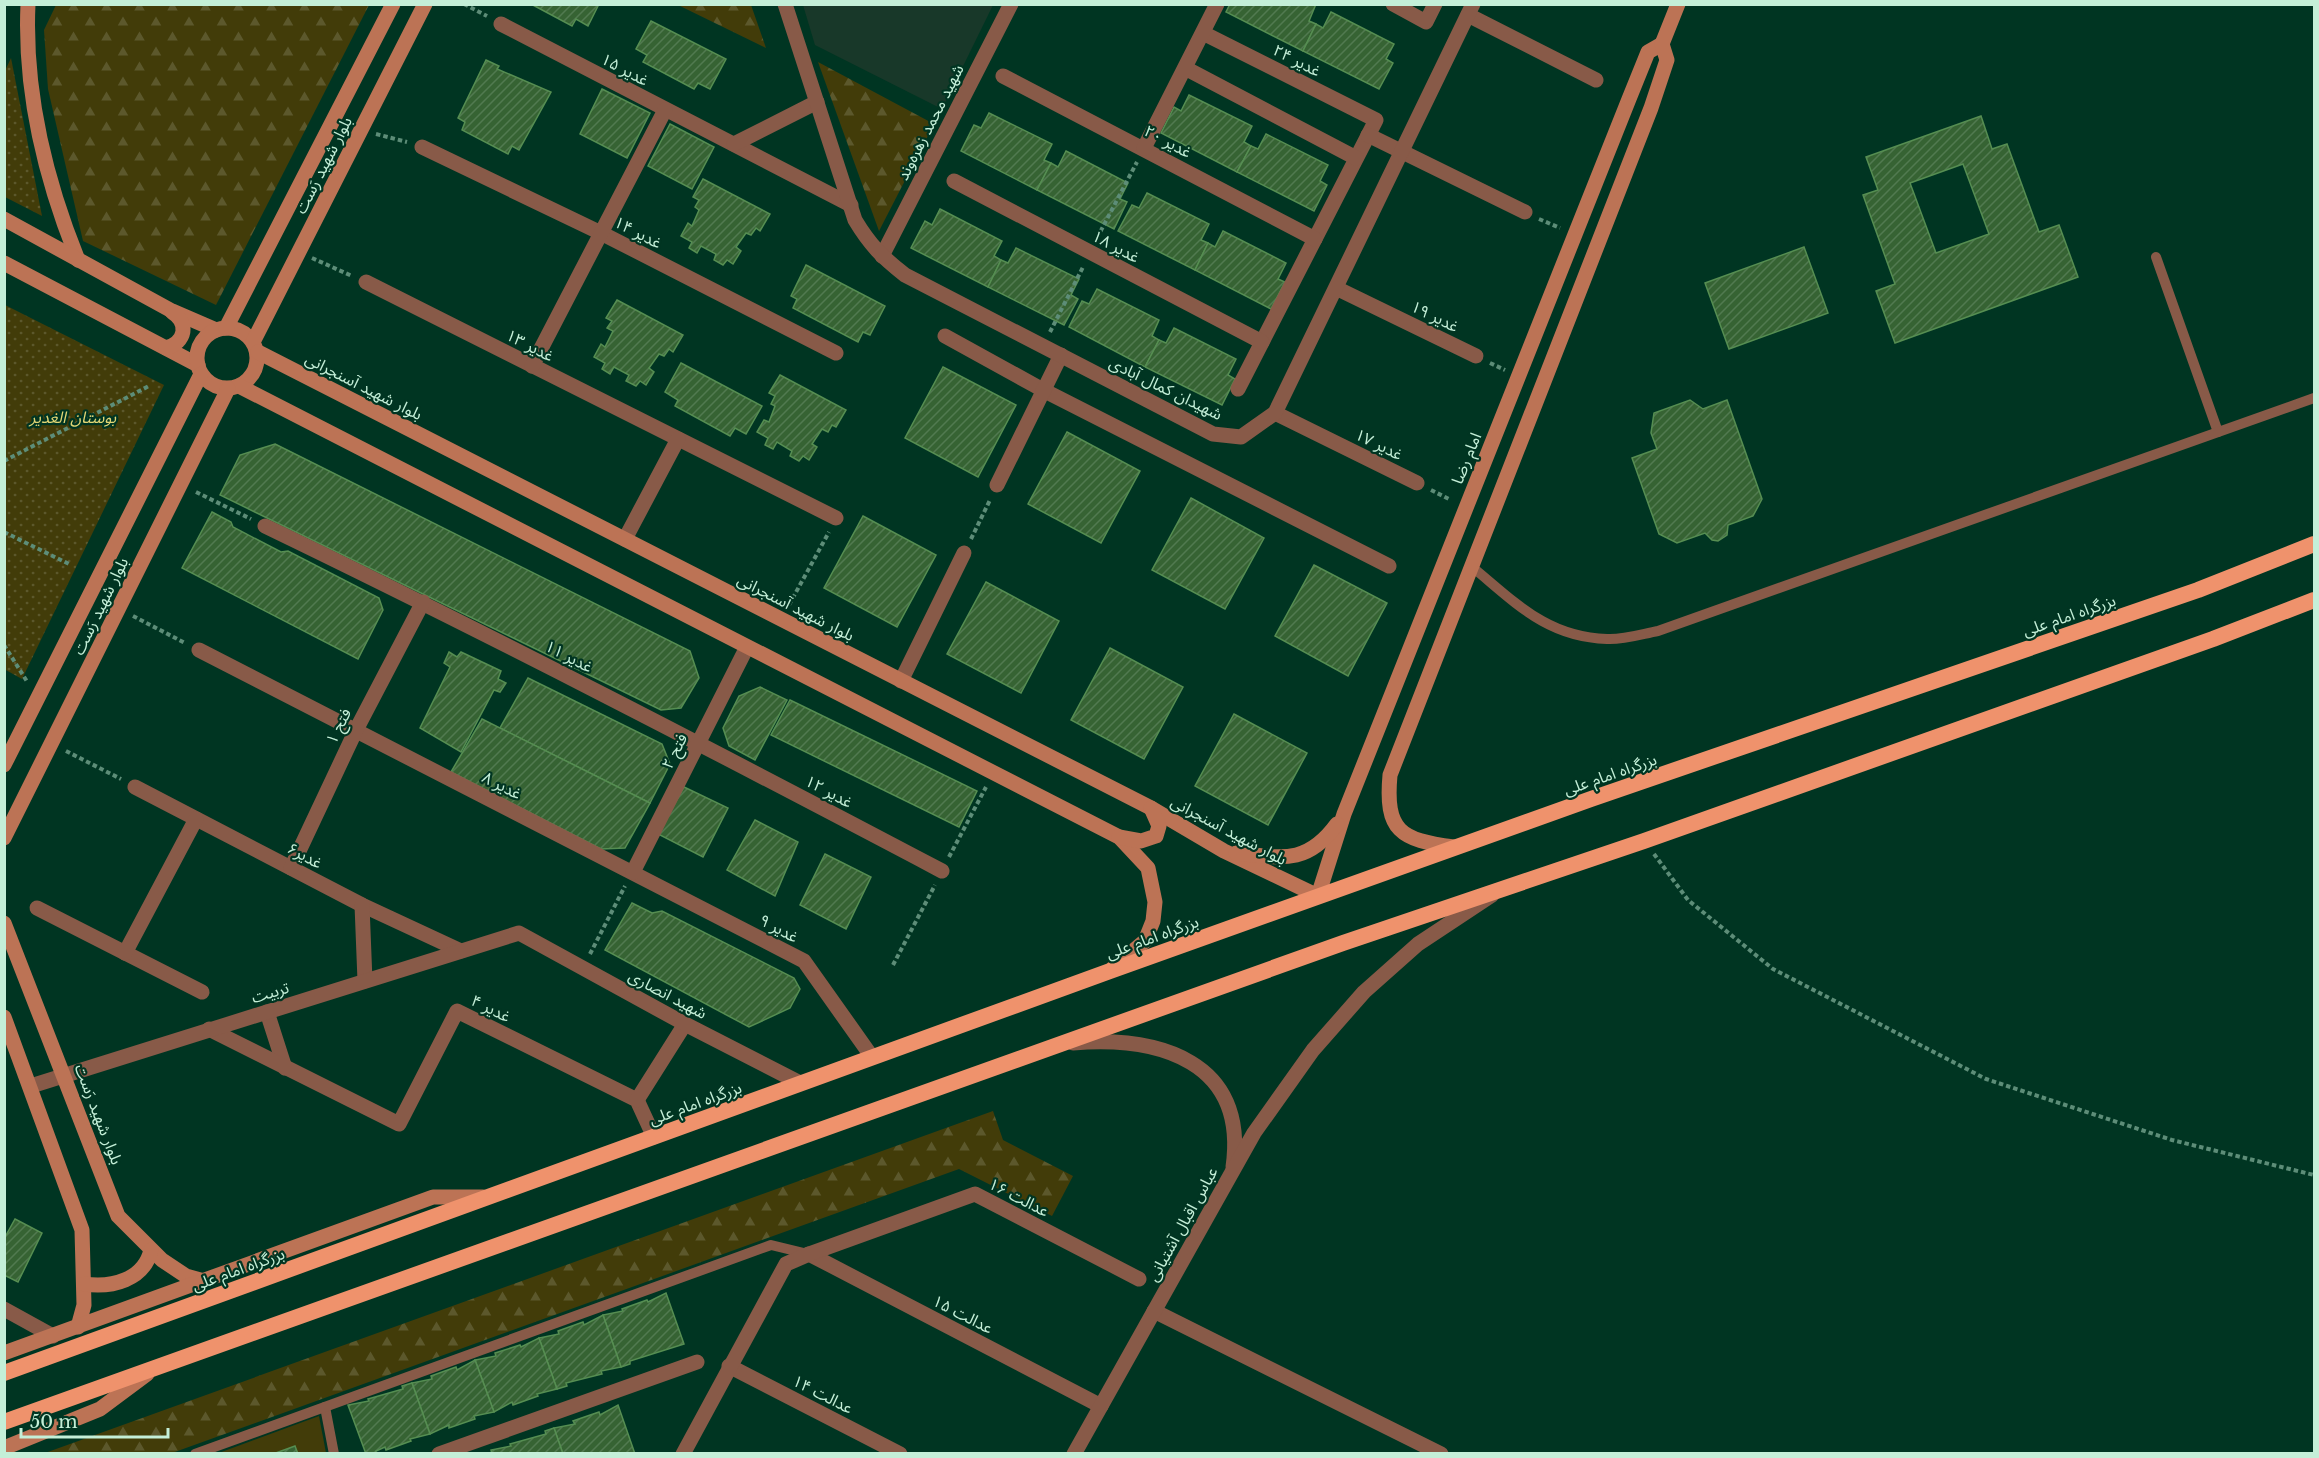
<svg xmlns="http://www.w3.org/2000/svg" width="2319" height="1458" viewBox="0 0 2319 1458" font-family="'Libre Baskerville','Noto Sans Arabic',serif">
	<defs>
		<pattern id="green-dots" width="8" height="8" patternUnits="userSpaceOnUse" patternTransform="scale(1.5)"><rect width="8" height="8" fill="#423c09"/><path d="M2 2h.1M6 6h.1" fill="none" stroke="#5c582c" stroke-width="1.8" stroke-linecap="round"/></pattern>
		<pattern id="forest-firs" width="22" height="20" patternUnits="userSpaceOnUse" patternTransform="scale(1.5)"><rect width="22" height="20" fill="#423c09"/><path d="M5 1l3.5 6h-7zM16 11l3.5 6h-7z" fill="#5c582c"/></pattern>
		<pattern id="building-hatch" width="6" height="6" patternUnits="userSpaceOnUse" patternTransform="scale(1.5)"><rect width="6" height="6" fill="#366333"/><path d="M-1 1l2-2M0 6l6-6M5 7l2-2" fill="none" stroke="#517a50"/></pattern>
	</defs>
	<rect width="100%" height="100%" fill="#003522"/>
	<polygon fill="#183829" points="803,5 803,4 993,5 942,109 815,45"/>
	<g fill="url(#green-dots)">
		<polygon points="11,58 42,216 5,197 4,73"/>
		<polygon points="5,305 164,385 22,679 4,669"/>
	</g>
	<g fill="url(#forest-firs)">
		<polygon points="56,5 369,5 216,305 83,241 48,89 44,30"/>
		<polygon points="678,5 751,5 766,48"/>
		<polygon points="818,62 934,124 879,231"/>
		<polygon points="993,1111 1003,1140 1073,1176 1052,1216 959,1169 172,1453 45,1453"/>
	</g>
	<polygon fill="#423c09" points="319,1416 326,1453 216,1454"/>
	<g fill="url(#building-hatch)" stroke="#568e52" stroke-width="1.5" fill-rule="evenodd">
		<polygon points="531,4 599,4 588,26 576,19 572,26"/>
		<polygon points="1230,4 1316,4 1309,21 1316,24 1303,51 1226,12"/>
		<polygon points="1331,12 1394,44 1386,59 1393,63 1379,89 1303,51 1316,24 1323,28"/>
		<polygon points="651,21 726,59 710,89 698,83 694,89 643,62 647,55 636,49"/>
		<polygon points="486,60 499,66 497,69 551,92 519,150 512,146 508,154 462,130 465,122 458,118"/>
		<polygon points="602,89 650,113 627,158 580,134"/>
		<polygon points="1189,95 1252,126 1244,142 1251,146 1237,172 1161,133 1174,107 1181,111"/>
		<polygon points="989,113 1052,144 1044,160 1051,163 1037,190 961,151 974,125 981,128"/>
		<path d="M 1981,116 L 1992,149 L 2007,144 L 2039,232 L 2059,225 L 2078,277 L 1895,343 L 1876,291 L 1895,284 L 1863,195 L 1878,190 L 1866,157 ZM 1963,164 L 1989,234 L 1936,253 L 1910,183 Z"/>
		<polygon points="670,124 714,147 692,189 648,166"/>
		<polygon points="1266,134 1328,165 1320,181 1327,185 1314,211 1237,172 1251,146 1258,149"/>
		<polygon points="1066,151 1128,183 1120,199 1127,202 1114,229 1037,190 1051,163 1058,167"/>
		<polygon points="703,179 770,214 760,231 756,228 751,235 746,233 736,247 741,251 733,264 727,260 723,265 714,260 716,254 701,246 697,253 689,248 692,242 681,236 688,223 692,226 699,210 695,207 699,200 693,197"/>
		<polygon points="1147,193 1209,224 1201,240 1208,243 1195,270 1118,231 1132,205 1139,208"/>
		<polygon points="940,209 1002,241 994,256 1001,260 988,287 911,248 925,221 932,225"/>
		<polygon points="1223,231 1286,263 1278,279 1285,282 1271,309 1195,270 1208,243 1215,247"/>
		<polygon points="1804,247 1828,313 1729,349 1705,283"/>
		<polygon points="1016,248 1079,279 1071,295 1078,299 1064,325 988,287 1001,260 1008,263"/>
		<polygon points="806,265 885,306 870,335 863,332 858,342 793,308 797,299 791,296"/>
		<polygon points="1097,289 1159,320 1152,336 1159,340 1145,367 1069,327 1082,301 1089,304"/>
		<polygon points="617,300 683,335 673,352 669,349 664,356 659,354 649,368 654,372 646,385 640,381 636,386 626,381 629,375 614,367 610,374 602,369 605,363 594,357 601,344 605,347 613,331 607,328 612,321 606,318"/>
		<polygon points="1174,328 1236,359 1228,375 1235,379 1222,405 1145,367 1159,340 1166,343"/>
		<polygon points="681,363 762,406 746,434 735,428 730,436 675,406 678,400 665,392"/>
		<polygon points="943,367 1016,405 978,477 905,438"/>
		<polygon points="780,375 846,410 836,427 832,425 828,432 822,429 812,444 817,447 809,460 803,456 799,461 790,456 792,451 777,442 773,449 765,445 768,438 757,432 764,420 769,422 775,406 771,404 775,396 769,393"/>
		<polygon points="1690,400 1703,409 1727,400 1762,499 1753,516 1728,525 1727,535 1718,541 1712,540 1705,533 1677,543 1659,534 1632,458 1657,449 1651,433 1654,413"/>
		<polygon points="1067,432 1140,471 1101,543 1028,504"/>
		<polygon points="275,444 690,651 699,678 681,708 661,710 220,495 240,455"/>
		<polygon points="1191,498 1264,538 1225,609 1152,570"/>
		<polygon points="212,512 231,522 233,527 281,552 288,551 379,598 383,610 358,659 182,568"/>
		<polygon points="863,516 936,555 897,627 824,588"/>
		<polygon points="1314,565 1387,603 1348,676 1275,636"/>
		<polygon points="986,582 1059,621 1021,693 947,654"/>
		<polygon points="1110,648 1183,687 1144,759 1071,720"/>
		<polygon points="449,652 457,657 461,652 501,671 498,679 506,683 500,692 494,690 461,752 420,728 450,667 444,663"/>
		<polygon points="528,678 662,744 670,764 650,803 500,728"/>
		<polygon points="760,687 787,700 755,760 729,746 723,728 739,696"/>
		<polygon points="790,700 977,791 959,827 771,735"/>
		<polygon points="1234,714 1307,753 1268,825 1195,786"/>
		<polygon points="482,719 650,803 625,848 601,849 451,772"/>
		<polygon points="684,787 728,808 703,857 658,834"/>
		<polygon points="755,820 798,842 775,896 727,870"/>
		<polygon points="825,854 871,877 846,929 800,905"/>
		<polygon points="632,903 652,913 662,911 794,978 800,989 790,1008 749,1027 605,950"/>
		<polygon points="15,1219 42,1233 18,1282 4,1275 4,1239"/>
		<polygon points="666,1293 684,1344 630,1361 630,1364 621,1367 603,1315 623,1311 622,1309 647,1300 648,1302"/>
		<polygon points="603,1315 621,1367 601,1371 602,1374 566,1383 567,1386 557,1389 539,1338 559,1334 558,1331 583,1322 584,1325"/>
		<polygon points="539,1338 557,1389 537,1394 538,1396 513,1405 512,1402 494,1412 475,1360 496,1356 495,1353 520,1345 521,1347"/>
		<polygon points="475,1360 494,1412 474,1416 475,1419 449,1428 449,1425 430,1434 412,1383 432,1379 431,1376 456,1367 457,1370"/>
		<polygon points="412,1383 430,1434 410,1439 411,1441 386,1450 385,1447 376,1451 376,1454 366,1454 348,1405 369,1401 368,1399 403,1389 402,1386"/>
		<polygon points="618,1405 635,1454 563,1454 554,1428 575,1424 573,1421 599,1412 600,1415"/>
		<polygon points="554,1428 563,1454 492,1454 491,1450 511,1446 510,1444 546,1434 545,1431"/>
		<polygon points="295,1446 298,1454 273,1454"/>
	</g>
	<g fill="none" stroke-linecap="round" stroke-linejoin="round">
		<g stroke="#5d8d78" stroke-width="4" stroke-dasharray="4.5 3" stroke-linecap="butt">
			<polyline points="464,4 487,16"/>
			<polyline points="376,134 407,142"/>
			<polyline points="1539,219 1560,228"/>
			<polyline points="1097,238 1137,162"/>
			<polyline points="312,258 352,276"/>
			<polyline points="1050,332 1083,267"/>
			<polyline points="1490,363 1505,370"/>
			<polyline points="4,461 149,386"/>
			<polyline points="1431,490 1451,500"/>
			<polyline points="196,492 251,519"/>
			<polyline points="4,532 69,564"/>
			<polyline points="971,539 990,500"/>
			<polyline points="789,605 829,532"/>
			<polyline points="133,616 185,643"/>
			<polyline points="4,645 28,683"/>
			<polyline points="66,751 121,779"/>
			<polyline points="1654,854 1688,900 1773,969 1986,1079 2172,1140 2314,1175"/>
			<polyline points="949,857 986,787"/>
			<polyline points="590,954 625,886"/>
			<polyline points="893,965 935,885"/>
		</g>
		<g stroke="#885a48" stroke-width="10">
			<polyline points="2156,257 2218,432"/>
			<path d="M 1471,566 C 1515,602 1546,637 1607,639 C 1623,640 1642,634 1658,631 L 2314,398"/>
			<polyline points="325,1407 334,1454"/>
			<polyline points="195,1454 771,1245 808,1254"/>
		</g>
		<g stroke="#885a48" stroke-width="15">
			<polyline points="1393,4 1426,22 1435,4"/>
			<polyline points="1468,15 1596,80"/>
			<polyline points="501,24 851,205"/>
			<polyline points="1203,33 1376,120 1238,389"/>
			<polyline points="1185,68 1356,158"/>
			<polyline points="1003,76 1315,239"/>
			<polyline points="1368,135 1525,212"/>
			<polyline points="734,144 817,102"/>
			<polyline points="422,147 601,233 836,353"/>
			<polyline points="1144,148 1217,4"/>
			<polyline points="954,181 1262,342"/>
			<polyline points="882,256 1011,4"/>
			<polyline points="366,282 836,518"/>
			<polyline points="1336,288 1476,356"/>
			<polyline points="945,336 1043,390 1389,566"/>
			<polyline points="532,366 665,110"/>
			<polyline points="1275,413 1417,483"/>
			<polyline points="997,485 1061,355"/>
			<path d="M 265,526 C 493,636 718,753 942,871"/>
			<polyline points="625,539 678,439"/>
			<polyline points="199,650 804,961 872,1057"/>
			<polyline points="901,681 964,553"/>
			<polyline points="135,787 362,905 461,951"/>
			<polyline points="291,868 356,730 423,602"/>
			<polyline points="633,872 747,647"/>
			<polyline points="362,905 365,981"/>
			<polyline points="37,908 202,992"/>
			<polyline points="125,953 196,819"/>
			<polyline points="267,1012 285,1068"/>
			<polyline points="209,1029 399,1124 457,1011 637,1100 654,1137"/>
			<polyline points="637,1100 685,1024"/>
			<polyline points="809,1254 1101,1406"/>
			<polyline points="1154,1311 1441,1454"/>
			<polyline points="729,1366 900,1454"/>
			<polyline points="439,1454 697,1362"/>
			<polyline points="683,1454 786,1264 809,1254 975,1194 1139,1279"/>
		</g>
		<g stroke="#885a48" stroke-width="15">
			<path d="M 785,4 L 855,220 C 870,245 882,257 905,275 L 1213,434 L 1241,437 L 1275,413 L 1473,4"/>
			<path d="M 1073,1043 C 1159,1036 1248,1061 1233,1167"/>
			<polyline points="31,1086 519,933 685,1024 800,1083"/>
			<polyline points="4,1309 53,1336"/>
			<polyline points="1074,1454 1254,1133 1313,1050 1364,992 1418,944 1492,895"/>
		</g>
		<g stroke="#bc7355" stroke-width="15">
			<path d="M 28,4 C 24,91 46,181 78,260"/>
			<polyline points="4,219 172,311 216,330"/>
			<polyline points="4,263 198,365"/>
			<circle cx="227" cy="358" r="30"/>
			<polyline points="226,328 393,4"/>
			<polyline points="253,342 425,4"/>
			<path d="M 166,348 C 186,342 189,323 172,312"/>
			<polyline points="258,352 1151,808 1224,851 1318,896 1344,814 1629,99 1648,52 1662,44"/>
			<polyline points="239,386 1119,837 1148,868 1155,902 1153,921 1145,941 1113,968"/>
			<polyline points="4,765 201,374"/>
			<polyline points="1119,837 1141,841 1156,836 1159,826 1151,808"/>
			<polyline points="4,838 228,389"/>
			<path d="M 1454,847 C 1400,840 1385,831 1390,775 L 1651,108 L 1667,60 L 1662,44 L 1678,4"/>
			<path d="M 1236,853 C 1282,858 1307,865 1337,824"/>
			<polyline points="4,923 118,1216 162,1260 186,1276 204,1281"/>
			<polyline points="4,1017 82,1230 84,1305 78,1327"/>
			<path d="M 84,1284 C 112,1288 144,1280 151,1250"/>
			<polyline points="4,1353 433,1197 483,1197"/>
			<polyline points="4,1448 100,1409 147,1374"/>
		</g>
		<g stroke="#ef926c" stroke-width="16">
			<polyline points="4,1373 1110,971 1591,799 2198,590 2314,544"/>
			<polyline points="4,1422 1343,943 1644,841 2213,639 2314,600"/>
		</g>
	</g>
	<g text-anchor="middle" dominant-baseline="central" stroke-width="4.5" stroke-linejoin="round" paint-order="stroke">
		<g font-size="16" fill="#c4efd8" stroke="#003522">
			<text transform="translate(1297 60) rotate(27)">غدیر ۲۴</text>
			<text transform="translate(625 69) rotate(28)">غدیر ۱۵</text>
			<text transform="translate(930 122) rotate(-63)">شهید محمد زهره‌وند</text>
			<text transform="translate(1168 141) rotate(28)">غدیر ۲۰</text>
			<text transform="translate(323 165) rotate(-63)">بلوار شهید رَست</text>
			<text transform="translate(638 232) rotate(27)">غدیر ۱۴</text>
			<text transform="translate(1116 246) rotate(28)">غدیر ۱۸</text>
			<text transform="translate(1435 316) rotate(26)">غدیر ۱۹</text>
			<text transform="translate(530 345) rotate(27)">غدیر ۱۳</text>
			<text transform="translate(364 386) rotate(27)">بلوار شهید آسنجرانی</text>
			<text transform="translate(1166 388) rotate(26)">شهیدان کمال آبادی</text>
			<text transform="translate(1379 444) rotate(26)">غدیر ۱۷</text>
			<text transform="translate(1466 458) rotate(-68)">امام رضا</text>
			<text transform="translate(100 606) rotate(-64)">بلوار شهید رَست</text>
			<text transform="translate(796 607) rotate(27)">بلوار شهید آسنجرانی</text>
			<text transform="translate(2069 615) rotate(-19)">بزرگراه امام علی</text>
			<text transform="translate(569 656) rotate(27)">غدیر ۱۱</text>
			<text transform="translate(338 726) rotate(-64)">فتح ۱</text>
			<text transform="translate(674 751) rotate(-63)">فتح ۲</text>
			<text transform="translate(1610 774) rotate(-19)">بزرگراه امام علی</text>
			<text transform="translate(502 785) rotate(27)">غدیر ۸</text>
			<text transform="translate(829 791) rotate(28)">غدیر ۱۲</text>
			<text transform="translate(1229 830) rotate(28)">بلوار شهید آسنجرانی</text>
			<text transform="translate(305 855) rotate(28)">غدیر۶</text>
			<text transform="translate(779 928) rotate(28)">غدیر ۹</text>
			<text transform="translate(1152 937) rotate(-20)">بزرگراه امام علی</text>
			<text transform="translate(270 992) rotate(-17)">تربیت</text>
			<text transform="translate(668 994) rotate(28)">شهید انصاری</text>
			<text transform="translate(491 1008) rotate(26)">غدیر ۴</text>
			<text transform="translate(695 1103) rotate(-20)">بزرگراه امام علی</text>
			<text transform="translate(99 1114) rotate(69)">بلوار شهید رَست</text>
			<text transform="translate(1019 1197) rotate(27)">عدالت ۱۶</text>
			<text transform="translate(1182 1224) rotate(-61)">عباس اقبال آشتیانی</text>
			<text transform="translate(238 1269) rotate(-20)">بزرگراه امام علی</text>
			<text transform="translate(963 1314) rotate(27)">عدالت ۱۵</text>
			<text transform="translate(823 1394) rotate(27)">عدالت ۱۴</text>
		</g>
		<g font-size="16" font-style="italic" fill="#e2d675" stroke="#003522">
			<text x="73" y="417">بوستان الغدیر</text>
		</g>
	</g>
	<rect width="2319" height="1458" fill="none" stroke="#c4efd8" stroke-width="12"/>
	<path d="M21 1428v9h147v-9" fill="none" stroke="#c4efd8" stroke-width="3"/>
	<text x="30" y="1428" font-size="18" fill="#c4efd8" stroke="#003522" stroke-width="4.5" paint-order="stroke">50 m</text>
</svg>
